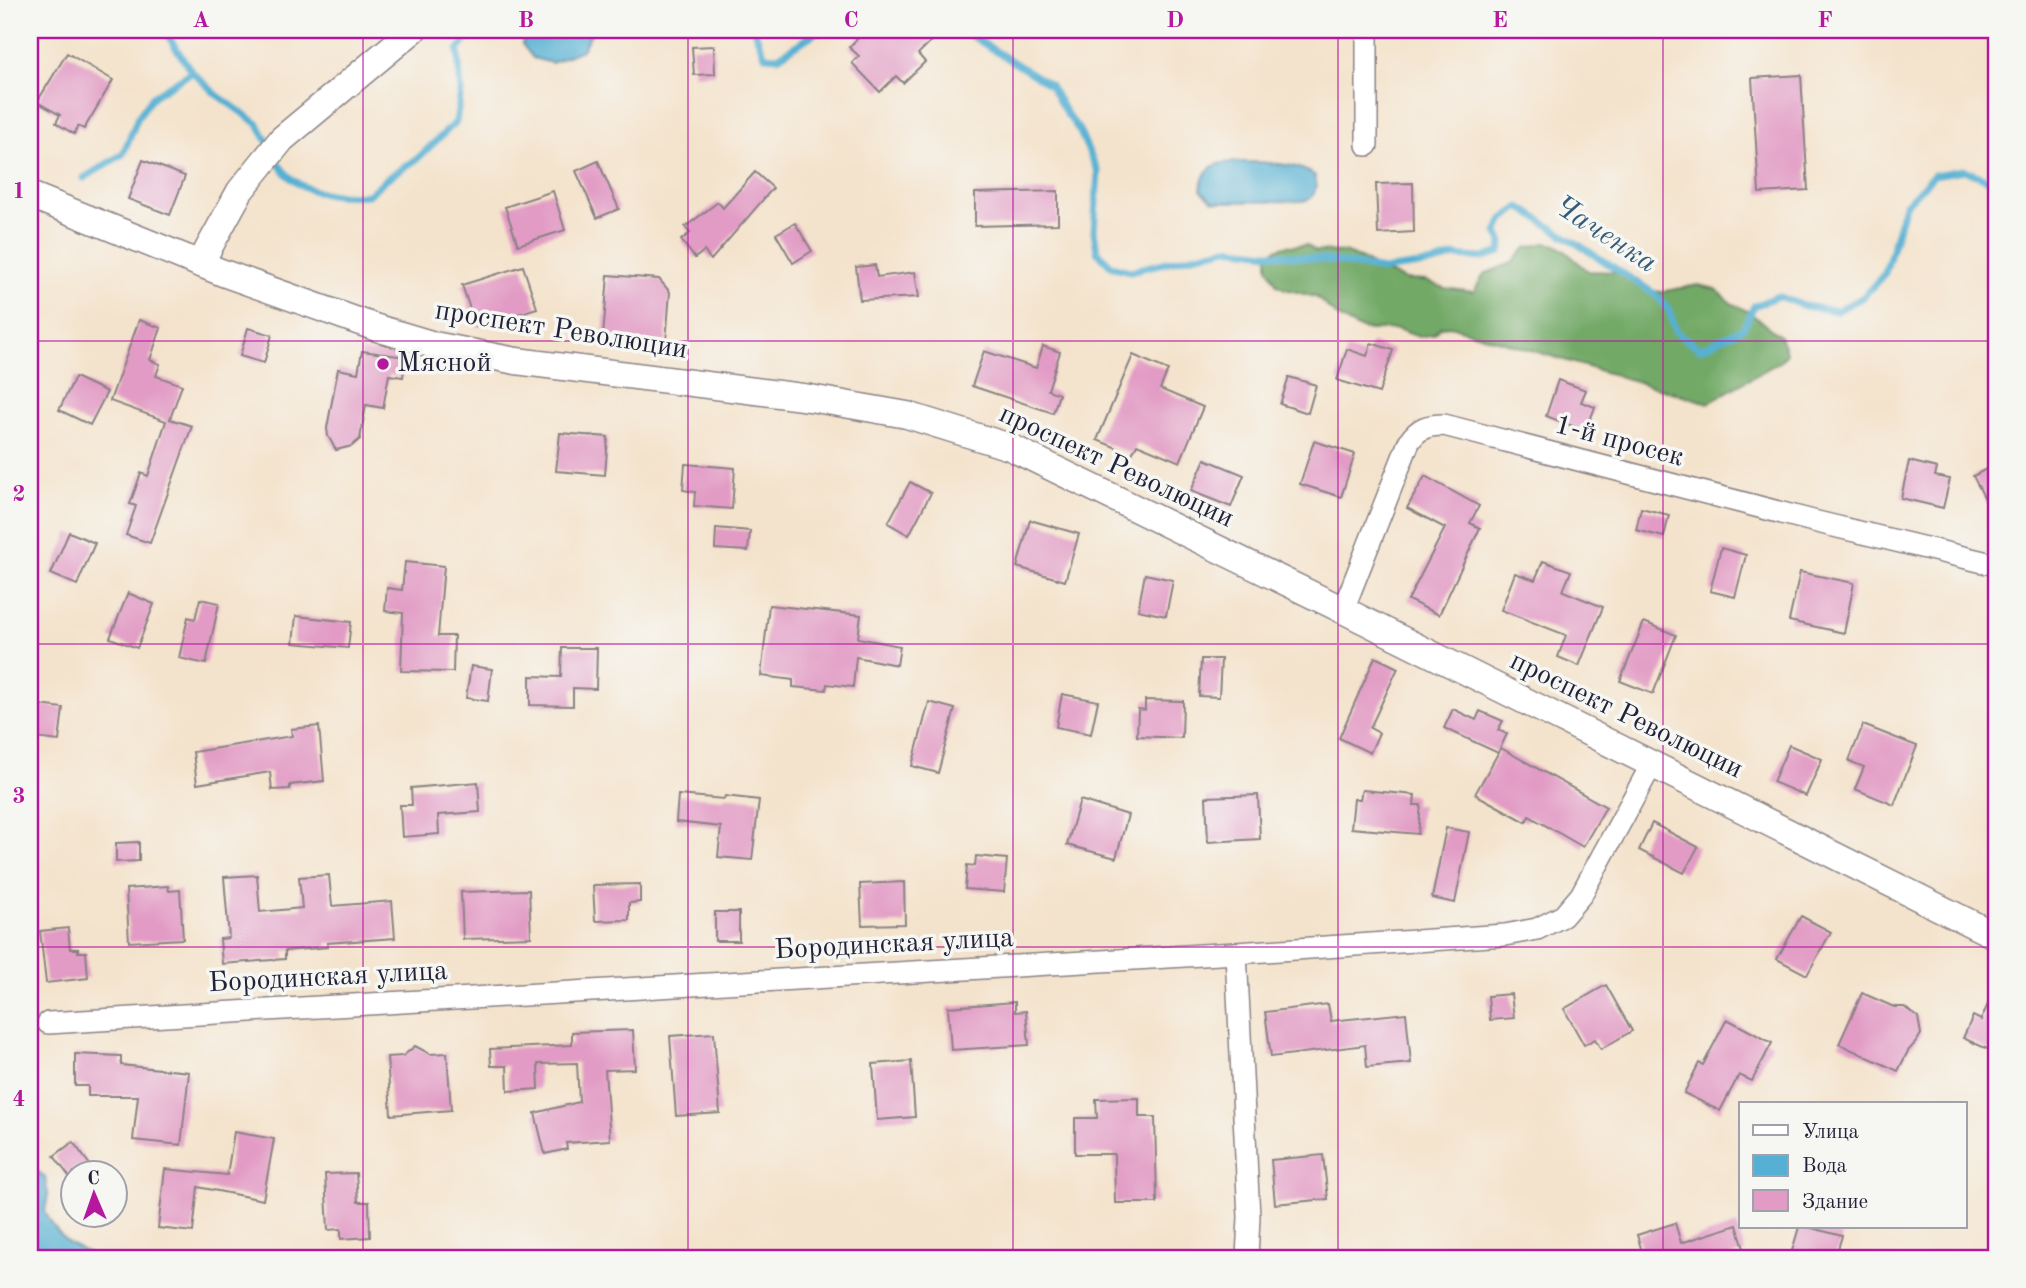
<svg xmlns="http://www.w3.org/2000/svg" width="2026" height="1288" viewBox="0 0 2026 1288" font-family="'Old Standard TT',serif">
	<rect width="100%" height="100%" fill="#f6f6f2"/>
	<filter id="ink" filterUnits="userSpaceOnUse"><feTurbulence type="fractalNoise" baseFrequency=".0143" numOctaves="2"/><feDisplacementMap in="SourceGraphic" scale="14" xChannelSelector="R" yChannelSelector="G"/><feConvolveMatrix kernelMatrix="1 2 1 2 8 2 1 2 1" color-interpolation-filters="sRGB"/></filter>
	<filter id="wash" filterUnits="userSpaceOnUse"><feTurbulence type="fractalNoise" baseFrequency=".00686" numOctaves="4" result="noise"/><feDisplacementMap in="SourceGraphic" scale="28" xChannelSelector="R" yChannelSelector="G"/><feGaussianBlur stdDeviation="1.57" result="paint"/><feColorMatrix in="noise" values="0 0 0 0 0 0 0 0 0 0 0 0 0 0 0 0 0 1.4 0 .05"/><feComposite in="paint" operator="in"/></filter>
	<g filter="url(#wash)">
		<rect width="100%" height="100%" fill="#f4e3cc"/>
		<polygon fill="#72a966" stroke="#4a6650" stroke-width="2" points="1545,243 1556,245 1564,250 1588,271 1617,272 1651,290 1660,292 1698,285 1716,289 1731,303 1749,312 1780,336 1787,354 1779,362 1708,403 1450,326 1440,327 1434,334 1419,337 1397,329 1366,330 1356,327 1338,317 1316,297 1285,289 1277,285 1268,267 1268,256 1276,249 1285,246 1307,245 1315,251 1344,252 1362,259 1378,269 1406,280 1426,281 1444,288 1474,292 1484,274 1512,263 1526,248"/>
		<g fill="#55b0d3" stroke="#3c6987" stroke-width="2">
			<polygon points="534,30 593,30 582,50 552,63 533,58 522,44 524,34"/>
			<path d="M 1258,162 C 1278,164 1298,164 1315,176 C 1317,183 1316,196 1308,200 C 1303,203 1232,201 1219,202 L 1213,201 L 1201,190 C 1203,156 1232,163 1258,162 Z"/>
			<polygon points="30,1166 45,1177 48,1195 45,1212 55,1229 68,1243 98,1258 52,1258 45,1250 30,1242"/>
		</g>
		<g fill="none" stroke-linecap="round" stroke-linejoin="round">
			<g stroke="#55b0d3" stroke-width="7">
				<polyline points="164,30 192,72 217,95 258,124 270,147"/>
				<polyline points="754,30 765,56 778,57 820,30"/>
				<polyline points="962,30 1050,85 1066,113 1079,130 1098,172 1094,231 1097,251 1111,266 1130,271 1227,248 1327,260 1383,270 1434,263 1455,256 1483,258 1500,252 1502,242 1497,233 1503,219 1520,207 1655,294 1669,310 1676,332 1700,349 1743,328 1754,306 1778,296 1804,306 1837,311 1863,297 1885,273 1905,205 1934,175 1964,170 1996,183"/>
				<path d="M 275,158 C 295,195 331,197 368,195 L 386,179 L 417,159 L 456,122 L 461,92 L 458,50 L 475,30"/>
				<polyline points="84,178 123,154 138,117 153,96 192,72"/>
			</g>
		</g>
		<g id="blocks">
			<g fill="#e29bc5">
				<polygon points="866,30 923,30 933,39 918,54 925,62 903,83 896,76 880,92 852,63 859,56 849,47"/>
				<polygon points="714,46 715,74 694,75 692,47"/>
				<polygon points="67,53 113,80 84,129 78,126 74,134 56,123 60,115 37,102"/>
				<polygon points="1801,75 1808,190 1759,193 1752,78"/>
				<polygon points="143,160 185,176 170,215 128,199"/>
				<polygon points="598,161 619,209 597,218 576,171"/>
				<polygon points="755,172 773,188 711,260 704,251 695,258 681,240 690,233 685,227 718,202 723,208"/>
				<polygon points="1413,183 1414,232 1378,234 1376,184"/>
				<polygon points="553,191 565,230 518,245 505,207"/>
				<polygon points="1058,191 1058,224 975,226 975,193"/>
				<polygon points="795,223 812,251 793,263 776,234"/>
				<polygon points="875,265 877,277 915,272 919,297 860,300 856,267"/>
				<polygon points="523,266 537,308 476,327 462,285"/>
				<polygon points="608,275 659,279 670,292 666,342 603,337"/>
				<polygon points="139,320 161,328 150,360 160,364 156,376 182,385 170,419 192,426 150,543 126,535 136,506 130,504 141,473 148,476 166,421 110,401"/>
				<polygon points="248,328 272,335 264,363 240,356"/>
				<polygon points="1371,343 1393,350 1379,393 1337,380 1347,349 1367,356"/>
				<polygon points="1043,346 1060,352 1048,390 1059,394 1053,413 972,386 984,351 1036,368"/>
				<polygon points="362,351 406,357 403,377 389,375 383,408 366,405 360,439 352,446 336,450 328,436 327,428 338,369 358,373"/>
				<polygon points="1133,355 1168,370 1160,389 1203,407 1180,462 1137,444 1132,454 1097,440"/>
				<polygon points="75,377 107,392 90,425 59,410"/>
				<polygon points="1289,377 1316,385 1308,413 1280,404"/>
				<polygon points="1558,380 1586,390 1581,402 1595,407 1586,431 1546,416"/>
				<polygon points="560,433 608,437 605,475 556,471"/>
				<polygon points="1314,441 1355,454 1341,497 1300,484"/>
				<polygon points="1205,459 1244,475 1231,507 1191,491"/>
				<polygon points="1909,461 1937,468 1935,476 1950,479 1943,508 1901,498"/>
				<polygon points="685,464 735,468 732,509 694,506 695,492 683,490"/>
				<polygon points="1996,464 1996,520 1973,476"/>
				<polygon points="1425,476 1479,506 1470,523 1480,528 1439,615 1408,600 1445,528 1407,508"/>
				<polygon points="910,482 931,493 909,535 888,523"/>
				<polygon points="1641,508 1669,515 1664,537 1636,530"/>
				<polygon points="1030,520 1079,534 1065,581 1017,567"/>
				<polygon points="716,528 750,531 748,551 715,549"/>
				<polygon points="69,532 95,543 77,585 51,574"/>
				<polygon points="1721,548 1746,555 1735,597 1710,591"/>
				<polygon points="1543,561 1571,571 1563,591 1603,607 1579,666 1558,657 1566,635 1501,610 1515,573 1535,580"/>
				<polygon points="405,562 444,566 438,636 454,636 453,672 401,671 403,613 385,611 387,588 402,590"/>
				<polygon points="1800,572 1854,583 1844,633 1789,621"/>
				<polygon points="1145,574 1173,580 1166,616 1138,610"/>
				<polygon points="128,593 154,604 137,648 110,638"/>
				<polygon points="200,599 219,603 206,664 179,658 188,617 195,619"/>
				<polygon points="769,605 861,615 858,638 900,646 897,665 856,657 853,687 827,684 826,690 793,687 793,680 761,676"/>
				<polygon points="296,616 351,622 348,648 293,643"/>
				<polygon points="1644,622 1676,635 1653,694 1620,681"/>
				<polygon points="562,648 597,648 596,689 573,688 573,706 530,705 530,676 561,677"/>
				<polygon points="1375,657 1398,668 1370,728 1379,733 1370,753 1339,738"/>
				<polygon points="1201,659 1221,659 1219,697 1199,696"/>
				<polygon points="471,666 492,669 488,701 466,698"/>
				<polygon points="1062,694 1098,701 1091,734 1056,727"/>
				<polygon points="1145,700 1183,701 1182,738 1137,736 1138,709 1145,710"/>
				<polygon points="929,702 955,709 938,773 912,766"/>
				<polygon points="40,705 63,708 59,741 35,738"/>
				<polygon points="1453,709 1476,720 1480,711 1503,721 1498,730 1507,734 1498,753 1444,728"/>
				<polygon points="1863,725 1917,746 1894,805 1855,789 1864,767 1849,761"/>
				<polygon points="319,726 324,781 290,785 290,789 272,790 270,772 197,784 193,752 292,736 291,729"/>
				<polygon points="1789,745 1822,759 1806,796 1773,782"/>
				<polygon points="1501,748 1606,807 1583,847 1529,816 1526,822 1475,794"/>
				<polygon points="478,782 480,812 438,815 439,834 402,837 400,805 412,805 411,788"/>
				<polygon points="1362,790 1415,795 1414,805 1421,805 1418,834 1351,828 1354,799 1360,799"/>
				<polygon points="678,795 724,799 725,796 759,800 752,860 718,857 721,827 676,822"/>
				<polygon points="1258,795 1260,839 1208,842 1206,797"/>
				<polygon points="1080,800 1128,815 1116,858 1067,845"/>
				<polygon points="1652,823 1698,847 1684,873 1639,850"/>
				<polygon points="1446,828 1469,832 1455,903 1432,898"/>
				<polygon points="139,842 139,861 116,862 116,843"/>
				<polygon points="976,856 1007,859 1004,892 965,889 967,865 975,866"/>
				<polygon points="257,875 260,912 302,908 299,877 329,875 332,906 392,901 395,938 327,943 328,947 285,951 285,959 222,964 220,939 229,938 224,877"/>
				<polygon points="904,882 905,924 862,925 860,884"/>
				<polygon points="640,884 640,902 629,903 629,920 595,921 593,885"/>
				<polygon points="168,886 169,891 180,890 183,939 129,942 126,889"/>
				<polygon points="529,890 531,937 463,939 461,892"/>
				<rect x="715" y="912" width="24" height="29"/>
				<polygon points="1801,916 1831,932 1807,975 1777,959"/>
				<polygon points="68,928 70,949 78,949 78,952 86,952 88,978 46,983 40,931"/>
				<polygon points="1606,985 1632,1031 1601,1049 1595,1039 1584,1045 1564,1009"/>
				<polygon points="1996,986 1996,1053 1963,1038 1973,1016 1981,1020"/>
				<polygon points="1862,993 1894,1007 1904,1007 1918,1017 1921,1034 1917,1041 1908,1051 1898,1071 1839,1044"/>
				<polygon points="1511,994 1514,1018 1490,1020 1488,996"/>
				<polygon points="1015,1002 1015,1012 1026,1011 1029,1045 951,1050 948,1007"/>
				<polygon points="1328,1004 1331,1021 1406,1013 1411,1063 1367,1067 1365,1045 1271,1057 1265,1012"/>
				<polygon points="1727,1019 1772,1043 1752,1081 1739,1075 1720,1111 1684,1093 1699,1063 1703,1065"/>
				<polygon points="633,1030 635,1069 605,1070 610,1140 566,1143 567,1149 545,1154 535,1113 579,1102 577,1063 538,1064 539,1089 508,1091 507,1066 491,1066 490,1049 572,1045 572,1032"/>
				<polygon points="714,1033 720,1113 676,1116 670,1036"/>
				<polygon points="415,1046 430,1054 447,1053 451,1110 391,1115 387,1057 403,1056"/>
				<polygon points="75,1054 121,1056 121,1065 189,1072 181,1145 133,1140 138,1096 88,1096 88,1086 75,1086"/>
				<polygon points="911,1061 915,1117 877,1120 873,1064"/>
				<polygon points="1139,1098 1139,1117 1155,1117 1157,1203 1115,1203 1114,1154 1075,1154 1075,1118 1097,1118 1096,1099"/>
				<polygon points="234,1132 274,1139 263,1200 198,1187 193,1232 158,1228 165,1169 227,1175"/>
				<polygon points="73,1142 90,1165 80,1172 74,1172 71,1179 54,1156"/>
				<polygon points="1323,1155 1328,1199 1275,1204 1271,1160"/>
				<polygon points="356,1173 358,1202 369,1202 370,1237 341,1239 341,1229 328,1230 325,1174"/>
				<polygon points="1675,1223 1681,1243 1737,1225 1745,1252 1726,1258 1644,1258 1637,1235"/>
				<polygon points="1799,1227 1808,1227 1842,1236 1835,1258 1790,1258"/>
			</g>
		</g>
	</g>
	<g filter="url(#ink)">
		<use href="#blocks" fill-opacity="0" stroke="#8b8284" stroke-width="2"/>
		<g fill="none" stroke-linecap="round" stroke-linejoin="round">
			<g stroke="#8b8284" stroke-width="24">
				<g id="minor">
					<polyline points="1367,30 1367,145"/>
					<path d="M 1343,610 L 1409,442 C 1419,427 1428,425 1444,425 L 1813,521 L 1996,565"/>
					<polyline points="1236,953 1249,1217 1247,1258"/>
					<polyline points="48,1023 1236,953 1505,935 1537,929 1563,916 1581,895 1652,764"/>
				</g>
			</g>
			<g stroke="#8b8284" stroke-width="29">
				<g id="tertiary">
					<polyline points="30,195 223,273 377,328 434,345 516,361 810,398 907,415 1010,447 1343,610 1996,936"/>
					<polyline points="200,264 240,191 282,139 413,30"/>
				</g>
			</g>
			<use href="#minor" stroke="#fff" stroke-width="21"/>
			<use href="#tertiary" stroke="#fff" stroke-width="26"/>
		</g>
	</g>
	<path fill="none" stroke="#b5179e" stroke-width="2" stroke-opacity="0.55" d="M 363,30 L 363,1258M 688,30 L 688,1258M 1013,30 L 1013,1258M 1338,30 L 1338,1258M 1663,30 L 1663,1258M 30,341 L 1996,341M 30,644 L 1996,644M 30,947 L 1996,947"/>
	<circle fill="#b5179e" stroke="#f6f6f2" stroke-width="2.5" cx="383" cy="364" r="7"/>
	<g text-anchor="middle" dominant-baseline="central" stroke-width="7" stroke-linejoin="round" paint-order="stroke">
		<g font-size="28" fill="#22223b" stroke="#f6f6f2">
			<text transform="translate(561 331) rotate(9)">проспект Революции</text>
			<text transform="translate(1619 442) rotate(15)">1-й просек</text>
			<text transform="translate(1116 467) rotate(25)">проспект Революции</text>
			<text transform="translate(1626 716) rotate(26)">проспект Революции</text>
			<text transform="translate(894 945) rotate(-3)">Бородинская улица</text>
			<text transform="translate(328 978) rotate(-3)">Бородинская улица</text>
		</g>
		<g font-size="28" fill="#22223b" stroke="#f6f6f2" text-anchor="start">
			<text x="397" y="364">Мясной</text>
		</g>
		<g font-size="30" font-style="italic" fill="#365b78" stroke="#f6f6f2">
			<text transform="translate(1605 235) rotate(33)">Чаченка</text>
		</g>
	</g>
	<rect width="2026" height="1288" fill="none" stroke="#f6f6f2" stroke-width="77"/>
	<rect x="1739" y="1102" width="228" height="126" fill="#f6f6f2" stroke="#a1a1a9" stroke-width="2"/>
	<rect x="1753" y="1125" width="35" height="10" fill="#ffffff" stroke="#a1a1a9" stroke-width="2"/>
	<text x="1802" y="1138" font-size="21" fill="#22223b">Улица</text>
	<rect x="1753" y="1155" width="35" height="21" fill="#55b0d3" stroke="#a1a1a9" stroke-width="2"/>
	<text x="1802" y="1172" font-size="21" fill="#22223b">Вода</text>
	<rect x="1753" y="1190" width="35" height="21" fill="#e29bc5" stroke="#a1a1a9" stroke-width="2"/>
	<text x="1802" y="1208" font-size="21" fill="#22223b">Здание</text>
	<g transform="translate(94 1194) rotate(358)"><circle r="33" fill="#f6f6f2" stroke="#a1a1a9" stroke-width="2"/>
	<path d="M0-5L12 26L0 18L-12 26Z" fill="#b5179e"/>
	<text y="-10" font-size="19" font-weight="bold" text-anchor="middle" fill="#22223b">С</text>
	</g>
	<rect x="38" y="38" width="1950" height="1212" fill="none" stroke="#b5179e" stroke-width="2.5"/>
	<g font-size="23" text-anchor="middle" font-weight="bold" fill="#b5179e">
		<text x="201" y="27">A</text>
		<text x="526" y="27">B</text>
		<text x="851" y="27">C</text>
		<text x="1175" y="27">D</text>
		<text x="1500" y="27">E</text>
		<text x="1825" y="27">F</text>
		<text x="19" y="198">1</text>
		<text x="19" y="501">2</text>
		<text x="19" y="803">3</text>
		<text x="19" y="1106">4</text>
	</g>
</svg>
